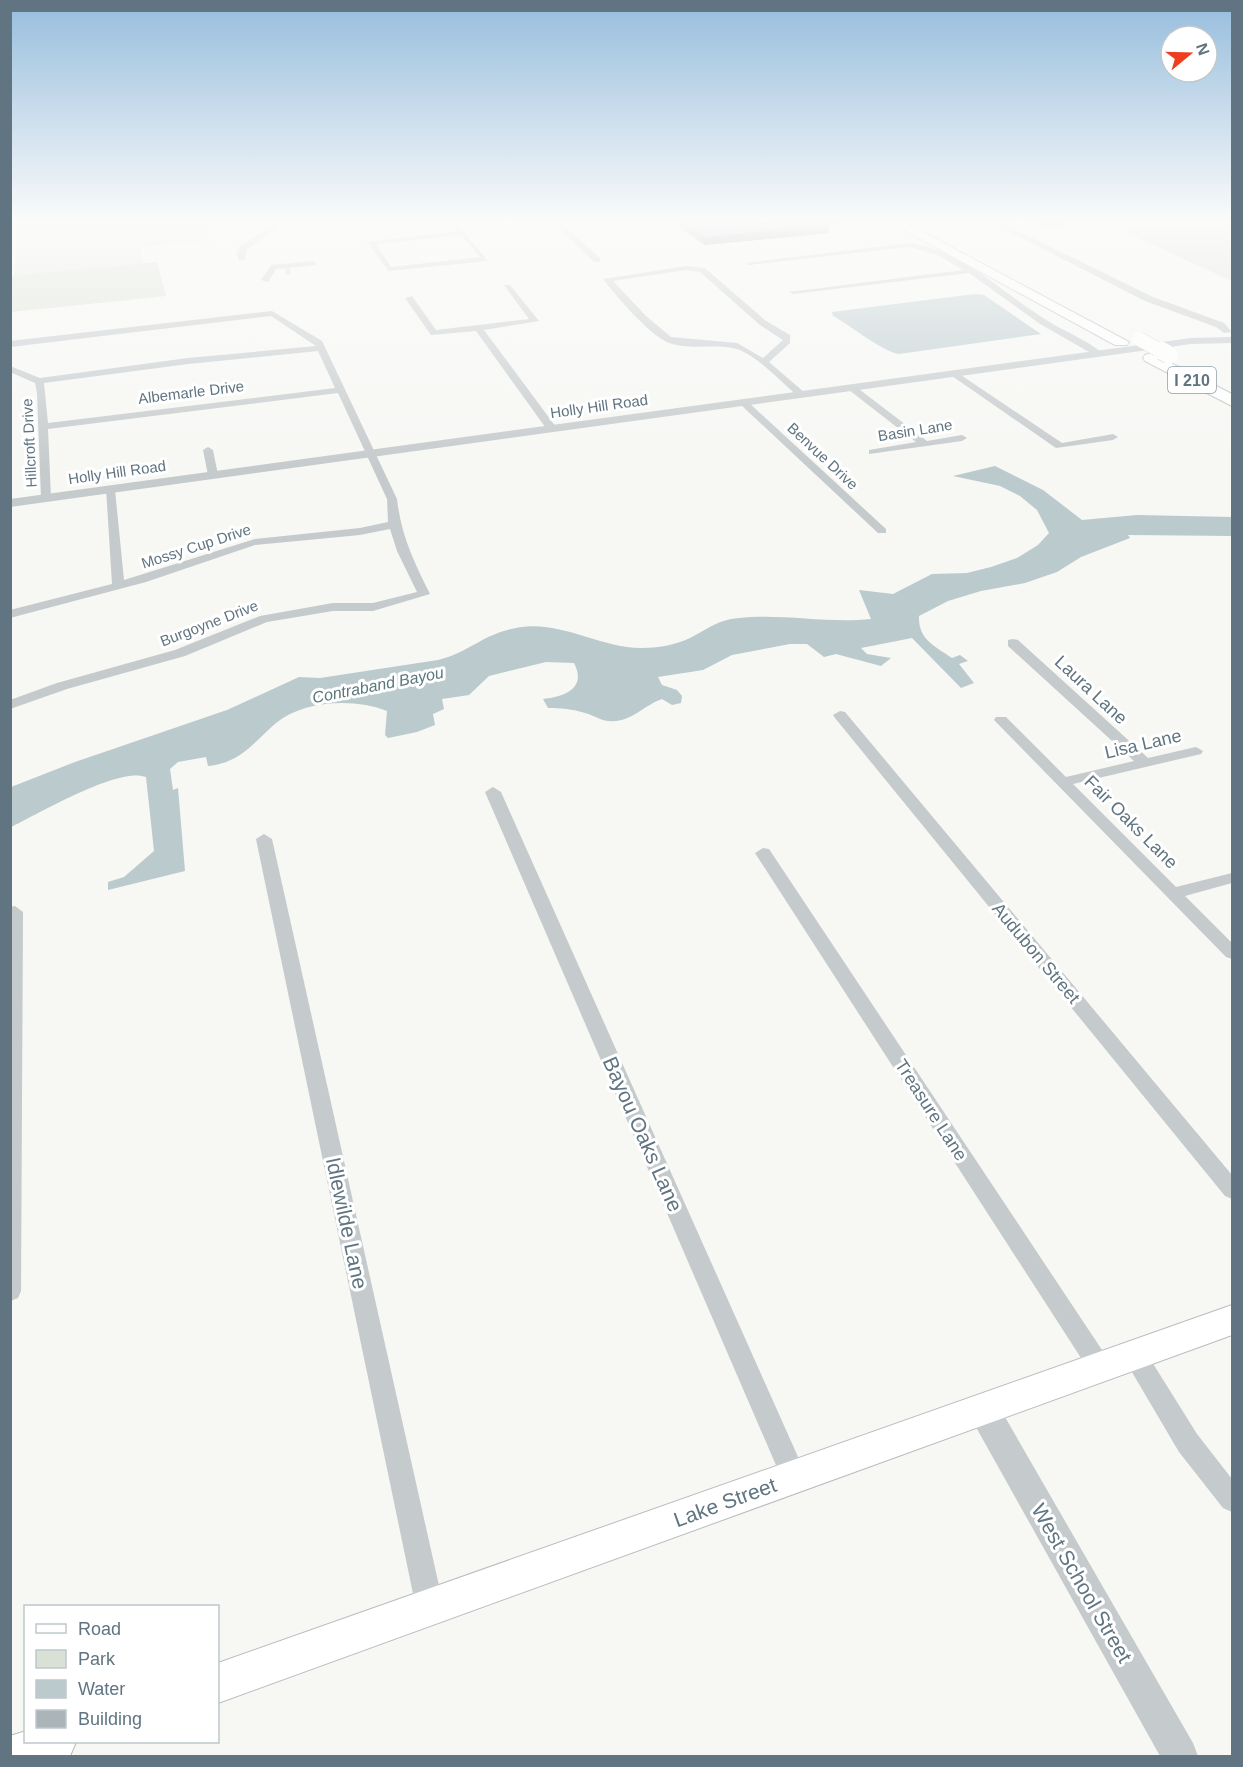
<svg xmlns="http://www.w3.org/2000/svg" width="1243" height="1767" viewBox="0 0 1243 1767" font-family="Arial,sans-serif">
	<rect width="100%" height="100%" fill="#f7f7f4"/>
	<polygon fill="#e5e7e5" points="18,223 204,223 211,241 140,247 144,263 14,276"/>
	<g fill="#d9e0d5">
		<polygon points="1203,223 1232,223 1232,281 1122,231"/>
		<polygon points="157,262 166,296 11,312 11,276"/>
	</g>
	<g fill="#bbcacd">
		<path d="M 975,294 L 984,295 L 1041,334 L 899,354 C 881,351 852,326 833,316 L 832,312 Z"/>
		<path d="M 995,466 L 1043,490 L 1082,520 L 1137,515 L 1232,517 L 1232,536 L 1128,535 L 1130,538 L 1081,557 L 1057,572 L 1025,583 L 981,591 L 948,601 L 919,616 C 918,640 935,646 952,658 L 960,655 L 968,661 L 959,664 L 974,683 L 961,688 L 912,638 L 861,648 L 867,654 L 891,658 L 881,666 L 836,654 L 824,657 L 807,644 L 790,644 L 732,655 L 703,670 L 658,677 L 662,685 L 677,690 L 682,696 L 681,703 L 672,705 L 662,699 C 645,705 634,719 616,721 C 604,723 596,716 585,713 C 573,709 560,708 548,708 L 543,699 C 565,697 587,688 574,663 L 546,662 L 489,676 L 469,695 L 442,699 L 444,709 L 433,714 L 435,725 L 417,732 L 388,738 L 385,735 L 387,711 C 355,698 304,700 276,723 C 253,743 240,763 208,766 L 206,757 L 178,762 L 170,769 L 173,790 L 178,788 L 185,871 L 108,890 L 108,882 L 124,877 L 154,851 L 146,777 C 119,766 38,814 11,827 L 11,787 L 75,762 L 227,710 L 299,677 L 320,678 L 438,660 C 471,652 484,632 522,627 C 564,622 600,648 641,648 C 658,648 675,645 690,638 C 704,631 715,622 731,619 C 777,612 825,624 871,619 L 859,590 L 893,594 L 932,574 L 967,573 L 991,567 L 1017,558 L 1038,545 L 1049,533 L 1037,510 L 1020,496 L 1000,486 L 953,476 Z"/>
	</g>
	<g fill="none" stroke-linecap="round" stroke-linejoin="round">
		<polyline stroke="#d1d6d7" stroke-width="8" stroke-dasharray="8 4" stroke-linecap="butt" points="285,271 290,270"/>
		<g stroke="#b7bdc1" stroke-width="2">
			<g id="secondary">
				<polygon points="1232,1305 1232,1335 218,1703 218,1663"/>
				<polygon points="26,1731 26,1742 76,1742 70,1756 10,1756 10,1736"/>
			</g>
		</g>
		<g stroke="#b9bdc0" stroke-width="2">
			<g id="motorway">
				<polygon points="891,223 906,223 1129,342 1127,345 1115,345"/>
				<polygon points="1151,353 1232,394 1232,406 1145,361 1143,358 1145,355"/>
			</g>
		</g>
		<g fill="#c5cacc" fill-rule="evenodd">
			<polygon points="276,223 283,223 246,250 246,259 239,261 236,252 240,246"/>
			<path d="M 456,223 L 488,261 L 389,271 L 367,242 L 458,231 L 453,225 ZM 461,235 L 480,257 L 391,267 L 376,244 Z"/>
			<polygon points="554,223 561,223 600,258 600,262 594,262"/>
			<path d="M 909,243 C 963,250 1003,294 1048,321 C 1065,332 1088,340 1103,354 L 1096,356 L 1040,324 L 969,273 L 793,294 L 789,292 L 963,270 L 938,255 L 909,247 L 749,265 L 745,263 Z"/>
			<polygon points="314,261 317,265 276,269 268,282 261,280 271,265"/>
			<path d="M 686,266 L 705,268 L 766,321 L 790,335 L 790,343 L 769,362 L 805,393 L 805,397 L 799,397 C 782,383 754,352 733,348 C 712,344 684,351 665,341 C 644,329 618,298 603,279 ZM 686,270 L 700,272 L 760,325 L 783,340 L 763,358 L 737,343 L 671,337 L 646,316 L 613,281 Z"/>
			<polygon points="504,285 510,285 539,321 484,330 556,427 556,431 548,431 476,331 431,335 405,298 412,296 436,330 529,319"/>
			<path d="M 272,311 L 322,341 L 397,499 C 401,535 414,562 430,594 L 373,611 L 333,611 L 267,622 L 185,656 L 67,689 L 10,709 L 10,700 L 57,683 L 175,650 L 260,616 L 333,603 L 373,603 L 417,592 L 397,551 L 390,529 L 360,535 L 255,545 L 146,582 L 10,618 L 10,610 L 112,584 L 106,488 L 115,490 L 124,580 L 255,539 L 360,528 L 388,522 L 387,499 L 338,393 L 48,429 L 51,498 L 46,501 L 41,498 L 37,393 L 35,383 L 10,372 L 10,366 L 40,378 L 188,358 L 316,346 L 271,316 L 10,347 L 10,341 ZM 318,351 L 335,388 L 48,423 L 44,383 L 188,364 Z"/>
			<polygon points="955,371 1062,443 1113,434 1118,437 1113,440 1056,448 952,376 950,374"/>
			<polygon points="849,386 855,386 927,441 962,435 967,438 962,441 869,454 869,450 916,442 849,390"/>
			<polygon points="741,401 747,401 886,529 886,533 878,533 741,405"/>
			<polygon points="208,447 213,450 218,475 213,478 208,475 203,450"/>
			<polygon points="1013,639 1018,640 1148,758 1196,747 1203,751 1201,754 1073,784 1176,887 1232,873 1232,883 1185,896 1232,943 1232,959 1226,957 994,720 996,717 1006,717 1066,777 1134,761 1008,646 1008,640"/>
			<polygon points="840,711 845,712 1232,1175 1232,1199 1225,1196 835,718 833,715"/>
			<polygon points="493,787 501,792 803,1468 807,1477 803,1486 794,1490 785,1486 485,792"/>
			<polygon points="264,834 272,839 444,1608 440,1618 430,1622 420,1618 416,1608 256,839"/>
			<polygon points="763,848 769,849 1108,1359 1112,1367 1108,1375 1100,1378 1092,1375 755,853"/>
			<polygon points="15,906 23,912 21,1291 18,1298 10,1301 10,907"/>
			<polygon points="1134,1343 1142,1346 1197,1434 1232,1479 1232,1512 1223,1508 1179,1452 1126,1362 1122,1354 1126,1346"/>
		</g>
		<g fill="#c5cacc" fill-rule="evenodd">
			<polygon points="992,223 1002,223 1153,297 1224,323 1232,332 1224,333 1216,327 1145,301"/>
			<polygon points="1232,337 1232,343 1191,344 10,507 10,499 1191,338"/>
			<polygon points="983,1394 994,1398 1193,1743 1198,1756 1160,1756 972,1420 968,1409 972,1398"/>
		</g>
		<use href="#secondary" fill="#fff" fill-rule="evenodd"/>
		<use href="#motorway" fill="#fff" fill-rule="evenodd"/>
		<g stroke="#b9bdc0" stroke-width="15" stroke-linecap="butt">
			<polyline id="motorway-bridge-far1" points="1139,339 1165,353"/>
		</g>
		<g stroke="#b9bdc0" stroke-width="19" stroke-linecap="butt">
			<polyline id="motorway-bridge" points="1162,351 1169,355"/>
		</g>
		<use href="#motorway-bridge-far1" stroke="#fff" stroke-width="14"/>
		<use href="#motorway-bridge" stroke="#fff" stroke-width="18"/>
	</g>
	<g fill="#939c9f">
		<polygon points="674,223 845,223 829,225 828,233 704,245"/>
		<polygon points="1037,223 1067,223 1067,225 1047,227"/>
	</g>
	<g fill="#787f82">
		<polygon points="819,223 845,223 819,226 829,225 828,233 704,245 704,238"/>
		<polygon points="1048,223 1067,223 1067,225 1047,227"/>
	</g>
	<polygon fill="#abb5b9" stroke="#787f82" stroke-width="1.5" points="684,223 824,223 829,225 704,238"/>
	<linearGradient id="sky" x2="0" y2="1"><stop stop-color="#96bddd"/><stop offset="0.47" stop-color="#fbfbfa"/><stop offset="1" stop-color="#fbfbfa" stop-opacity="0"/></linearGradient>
	<rect width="1243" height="470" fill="url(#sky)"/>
	<g text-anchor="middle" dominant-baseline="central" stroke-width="6" stroke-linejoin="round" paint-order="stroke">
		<g font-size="15" fill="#607581" stroke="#fff">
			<text transform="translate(191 392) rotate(-7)">Albemarle Drive</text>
			<text transform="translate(599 406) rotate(-8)">Holly Hill Road</text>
			<text transform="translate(915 430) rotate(-9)">Basin Lane</text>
			<text transform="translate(29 443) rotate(-93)">Hillcroft Drive</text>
			<text transform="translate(823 456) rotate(43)">Benvue Drive</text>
			<text transform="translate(117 472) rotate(-8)">Holly Hill Road</text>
			<text transform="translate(196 546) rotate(-18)">Mossy Cup Drive</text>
			<text transform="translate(209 623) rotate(-21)">Burgoyne Drive</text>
		</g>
		<rect fill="#fff" stroke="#909ea7" stroke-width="1.5" x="1168" y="367" width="48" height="26" rx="4.5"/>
		<g font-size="16" font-weight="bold" fill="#607581">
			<text x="1192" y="380">I 210</text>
		</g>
		<g font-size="16" font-style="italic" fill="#5b767c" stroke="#fff">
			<text transform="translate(378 685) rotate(-11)">Contraband Bayou</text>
		</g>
		<g font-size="18" fill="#607581" stroke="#fff">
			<text transform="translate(1091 690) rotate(43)">Laura Lane</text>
			<text transform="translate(1143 744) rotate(-13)">Lisa Lane</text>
			<text transform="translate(1131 822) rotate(45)">Fair Oaks Lane</text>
			<text transform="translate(1036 953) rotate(50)">Audubon Street</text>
			<text transform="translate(931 1110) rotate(57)">Treasure Lane</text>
		</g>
		<g font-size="21" fill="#607581" stroke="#fff">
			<text transform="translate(643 1134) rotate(66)">Bayou Oaks Lane</text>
			<text transform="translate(347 1223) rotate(78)">Idlewilde Lane</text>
			<text transform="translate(725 1502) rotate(-20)">Lake Street</text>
			<text transform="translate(1082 1583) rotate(60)">West School Street</text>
		</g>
	</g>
	<rect width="1243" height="1767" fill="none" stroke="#607581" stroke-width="24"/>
	<rect x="24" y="1605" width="195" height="138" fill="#ffffff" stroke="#bfc8cd" stroke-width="1.5"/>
	<rect x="36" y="1624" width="30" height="9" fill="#ffffff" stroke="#bfc8cd" stroke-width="1.5"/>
	<text x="78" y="1635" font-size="18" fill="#607581">Road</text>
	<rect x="36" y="1650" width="30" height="18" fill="#d9e0d5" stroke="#bfc8cd" stroke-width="1.5"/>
	<text x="78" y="1665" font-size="18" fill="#607581">Park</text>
	<rect x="36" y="1680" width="30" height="18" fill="#bbcacd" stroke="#bfc8cd" stroke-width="1.5"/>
	<text x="78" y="1695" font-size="18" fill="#607581">Water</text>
	<rect x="36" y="1710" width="30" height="18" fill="#abb5b9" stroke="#bfc8cd" stroke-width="1.5"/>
	<text x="78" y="1725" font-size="18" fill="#607581">Building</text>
	<g transform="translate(1189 54) rotate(71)"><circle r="28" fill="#ffffff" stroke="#bfc8cd" stroke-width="1.5"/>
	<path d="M0-4.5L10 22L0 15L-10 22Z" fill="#ee3e1d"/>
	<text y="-9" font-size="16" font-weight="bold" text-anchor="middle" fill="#607581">N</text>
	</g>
</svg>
